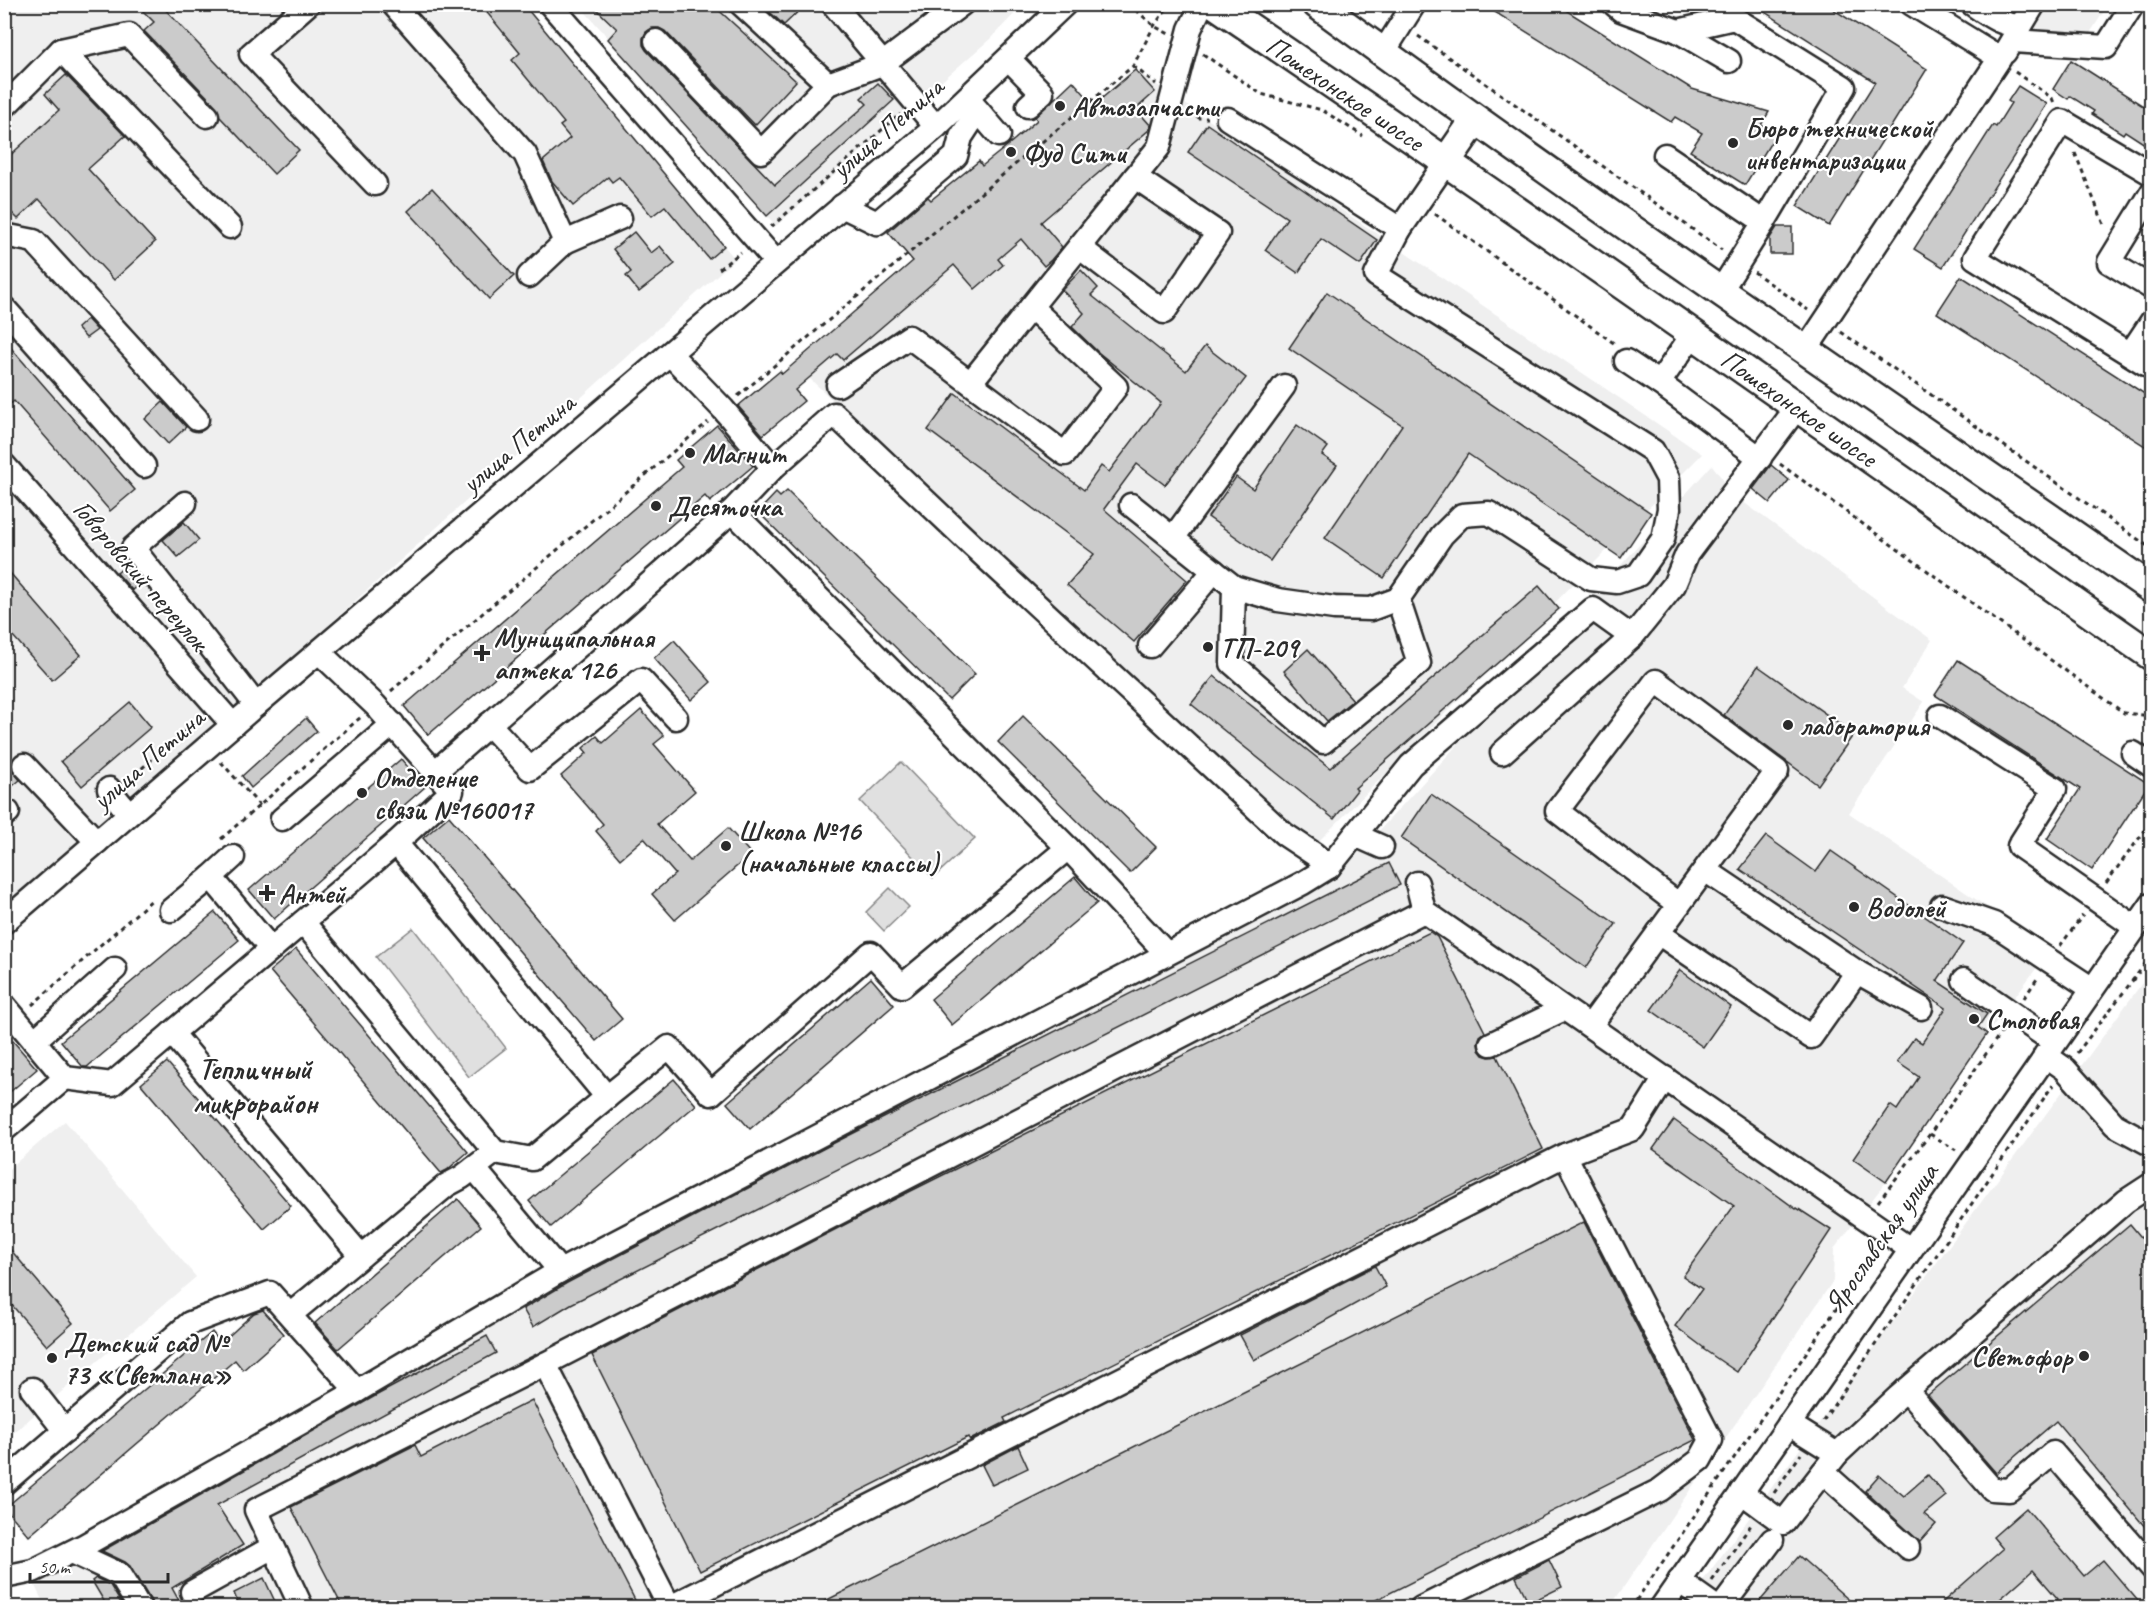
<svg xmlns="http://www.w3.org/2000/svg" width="2156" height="1612" viewBox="0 0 2156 1612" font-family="Caveat,sans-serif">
	<rect width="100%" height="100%" fill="#fff"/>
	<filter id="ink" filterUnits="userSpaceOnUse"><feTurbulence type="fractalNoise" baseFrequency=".0167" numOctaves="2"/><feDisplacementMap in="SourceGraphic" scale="12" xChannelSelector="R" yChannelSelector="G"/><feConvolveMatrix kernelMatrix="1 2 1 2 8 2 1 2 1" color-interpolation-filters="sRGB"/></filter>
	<g filter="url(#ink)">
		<g fill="#efefef">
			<polygon points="7,4 523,5 735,259 233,711 5,450 4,7"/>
			<polygon points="579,5 1023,5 990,39 776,226"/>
			<polygon points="1958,5 2108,5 2090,33 1999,30"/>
			<polygon points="1135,70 1702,454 1313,847 809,378 796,362"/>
			<polygon points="1712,465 1735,496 1932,640 1902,688 1924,702 1849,813 2050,950 1987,1034 1886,1182 1834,1249 1833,1281 1610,1607 46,1608 27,1570 557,1272 1347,866"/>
			<polygon points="4,479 219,726 4,908"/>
			<polygon points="2151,971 2151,1607 1684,1608 1694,1593"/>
			<polygon points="65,1121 196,1277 5,1440 5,1172"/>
		</g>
		<g fill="#e0e0e0" stroke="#868686" stroke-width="1.5">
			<polygon points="901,762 975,839 933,878 860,801"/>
			<polygon points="890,888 909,907 884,931 866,912"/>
			<polygon points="413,928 506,1048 469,1077 376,957"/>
		</g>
		<g fill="#cbcbcb" stroke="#2b2b2b" stroke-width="1.5">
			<polygon points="136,4 160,4 299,150 274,174 220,117 217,107 144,31 154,22"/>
			<polygon points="480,4 523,4 724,246 709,259 665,206 652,216 619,177 612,182 608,177 573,206 552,181 543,161 570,138 560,126 564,123 512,60 520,53"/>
			<polygon points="591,4 712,4 796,81 755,125 665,31 659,28 652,28 646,32 643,38 643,45 646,50 775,185 867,104 861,98 878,83 894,100 767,216 608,39 617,29"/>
			<polygon points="761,4 806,4 784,25"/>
			<polygon points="1482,4 1556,4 1692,89 1769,112 1761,125 1776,134 1745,185 1690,151 1702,133 1675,117 1671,122"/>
			<polygon points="1752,4 1825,4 1927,69 1829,226 1797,206 1875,82"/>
			<polygon points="2071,60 2151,111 2151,148 2125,131 2123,134 2092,114 2094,111 2070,96 2068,99 2053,89"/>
			<polygon points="1135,70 1155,92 1136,109 1151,126 1150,129 1041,222 1062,247 1051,260 1044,266 1021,239 998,259 1003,265 975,289 954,265 843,360 837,354 795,390 804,401 763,435 738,406 780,371 782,374 913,261 888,232 928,197 931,200 979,161 982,166 1007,146 1037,120 1035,117 1073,81 1094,105"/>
			<polygon points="66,75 125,136 88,169 155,242 114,280 39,199 18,219 4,205 4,161 59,110 45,94"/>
			<polygon points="2018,86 2047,104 1943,267 1914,249 1993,125 1996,127 2011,103 2008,101"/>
			<polygon points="1207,124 1377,240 1360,265 1321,239 1298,273 1265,250 1287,218 1188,152"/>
			<polygon points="432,188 514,276 489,299 408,211"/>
			<polygon points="1777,227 1792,227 1792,254 1770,254 1770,238"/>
			<polygon points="634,232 651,253 660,246 675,264 639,292 626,276 631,272 613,249"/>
			<polygon points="1081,270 1098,288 1091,295 1186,371 1205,346 1246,378 1165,485 1137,464 1104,509 1187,580 1134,642 1067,585 1094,554 928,430 955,393 1084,490 1101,466 1109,472 1161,403 1099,353 1072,327 1084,313 1062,290"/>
			<polygon points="1961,276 2151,398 2151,450 1937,313"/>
			<polygon points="1327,292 1651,513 1621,558 1468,454 1384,578 1325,538 1402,425 1289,348"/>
			<polygon points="87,319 97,330 86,338 77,328"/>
			<polygon points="4,340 135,490 110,511 14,401 4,409"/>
			<polygon points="163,402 186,427 168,444 145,419"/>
			<polygon points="717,425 753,466 710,502 705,496 428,735 404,706 682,467 676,460"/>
			<polygon points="1297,425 1328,447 1322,455 1337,465 1270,561 1208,517 1236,477 1253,489"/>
			<polygon points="1771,465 1789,480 1770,503 1753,489"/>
			<polygon points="787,491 975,674 949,700 758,512 776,493 780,497"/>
			<polygon points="184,522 199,540 178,557 163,540"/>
			<polygon points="127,564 142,582 132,590 117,573"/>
			<polygon points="4,566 81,655 52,680 4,626"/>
			<polygon points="1539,586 1559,609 1355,788 1357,790 1334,819 1191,704 1214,676 1330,768"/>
			<polygon points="674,640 711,682 691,700 654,658"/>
			<polygon points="1308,649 1353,700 1327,721 1284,671"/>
			<polygon points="1958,660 2149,784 2092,870 2047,839 2080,789 1935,695"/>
			<polygon points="1758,666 1854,734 1818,785 1724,715"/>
			<polygon points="130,702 151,727 82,786 61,761"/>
			<polygon points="641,710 664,736 654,744 695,791 657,824 690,861 728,828 751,854 675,920 652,894 675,874 644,838 620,859 596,831 603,824 561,776 587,753 583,748 597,736 603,743"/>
			<polygon points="1023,716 1156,847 1130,873 998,742"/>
			<polygon points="306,718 317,731 251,788 242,776"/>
			<polygon points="4,759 20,780 4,793"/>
			<polygon points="401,759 425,787 274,919 249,890"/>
			<polygon points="1431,794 1616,924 1586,968 1401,838"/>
			<polygon points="449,816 622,1019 596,1041 423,838"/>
			<polygon points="1766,836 1816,872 1831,851 1963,943 1937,981 1987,1014 1978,1027 1987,1034 1886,1182 1853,1159 1890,1105 1897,1110 1919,1077 1897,1062 1914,1038 1922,1043 1946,1008 1740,869"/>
			<polygon points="1389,863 1400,885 571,1304 533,1327 523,1309 567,1283 834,1143"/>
			<polygon points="1075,877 1097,903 952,1025 931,999"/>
			<polygon points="215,912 239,940 87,1067 83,1067 61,1041"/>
			<polygon points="1430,932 1437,937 1485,1032 1480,1036 1478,1042 1479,1050 1483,1055 1489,1057 1497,1056 1543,1149 1004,1418 1006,1422 970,1440 968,1437 700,1571 592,1355 879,1207"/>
			<polygon points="296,949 468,1152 447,1170 441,1173 270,971"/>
			<polygon points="1680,970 1731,1007 1703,1047 1651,1010"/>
			<polygon points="871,978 894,1005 750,1129 727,1103"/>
			<polygon points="13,1041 37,1069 4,1097 4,1049"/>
			<polygon points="167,1062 291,1206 264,1229 141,1084"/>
			<polygon points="674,1079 696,1105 551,1227 529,1201"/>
			<polygon points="1674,1120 1796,1209 1797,1208 1831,1230 1737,1372 1703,1349 1704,1348 1675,1326 1702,1289 1683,1276 1734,1206 1653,1149"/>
			<polygon points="458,1199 481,1226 338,1349 315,1323"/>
			<polygon points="1584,1222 1695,1440 1360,1608 811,1608"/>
			<polygon points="2130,1224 2151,1249 2151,1534 2056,1421 1996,1473 1928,1395"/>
			<polygon points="4,1242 73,1323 47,1346 4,1296"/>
			<polygon points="1375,1266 1386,1287 1254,1360 1240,1335"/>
			<polygon points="263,1310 284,1334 243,1370 235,1360 29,1536 5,1508 212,1332 221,1343 254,1313"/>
			<polygon points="487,1336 496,1353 217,1505 243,1545 172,1588 183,1608 153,1608 151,1601 130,1566 125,1562 102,1551 377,1395"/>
			<polygon points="532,1400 639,1608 343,1608 291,1507 415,1445 421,1457"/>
			<polygon points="1018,1446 1028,1468 992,1485 982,1465"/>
			<polygon points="1879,1475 1904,1496 1928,1475 1946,1496 1924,1514 1936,1524 1920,1542 1865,1491"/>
			<polygon points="2026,1508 2084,1576 2103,1560 2144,1608 2049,1608 2058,1599 2033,1570 1990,1608 1936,1608 2003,1549 1993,1537"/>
			<polygon points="1799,1556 1858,1608 1754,1608"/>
			<polygon points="1549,1560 1562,1587 1529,1603 1516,1577"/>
			<polygon points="96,1578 110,1585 124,1608 108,1608 92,1581"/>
			<polygon points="264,1578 278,1608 240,1608 234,1593"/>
		</g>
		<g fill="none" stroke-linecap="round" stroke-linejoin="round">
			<g stroke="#2b2b2b" stroke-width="27">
				<g id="minor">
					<polyline points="308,4 251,54 375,184"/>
					<polyline points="393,4 525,154 565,242 529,276"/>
					<polyline points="550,4 776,262"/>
					<polyline points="741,4 828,84"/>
					<polyline points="833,4 936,127"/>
					<polyline points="1614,4 1621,10 1678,31 1734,18 1844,87 1764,222 1720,292"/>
					<path d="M 1972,4 C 1988,15 2001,25 2020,26"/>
					<polyline points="1678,31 1729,61"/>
					<polyline points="656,41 761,152 828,84 882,64 962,4"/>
					<polyline points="2012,41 2106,47 2133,4"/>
					<polyline points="61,50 129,35 207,116"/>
					<polyline points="2005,52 2034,4"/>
					<polyline points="1383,53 1414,4"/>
					<polyline points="1009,59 1042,93 1028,106"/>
					<polyline points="968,99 999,135"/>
					<polyline points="4,107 61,50 230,227"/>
					<polyline points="1228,119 1400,229 1446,162"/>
					<polyline points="1665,155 1764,222"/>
					<polyline points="2152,174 2062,121 1975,258 2152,368"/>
					<polyline points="2152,192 2109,262 2152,288"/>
					<polyline points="842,206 877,223 956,156 961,137 978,111"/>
					<polyline points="4,235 34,241 197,419"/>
					<polyline points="565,242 620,218"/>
					<polyline points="1079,247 1164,312 1218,233 1135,177"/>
					<polyline points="4,308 144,466"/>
					<polyline points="1693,334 1659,383 1760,458"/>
					<polyline points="1805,351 2000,58 1912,4"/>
					<polyline points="670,354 723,409 773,468"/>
					<polyline points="2130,354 2152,321"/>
					<polyline points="1626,361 1659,383"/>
					<polyline points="971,382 1159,147 1190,29 1202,4"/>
					<polyline points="838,385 909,337 1065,454 1116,387 1031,307"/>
					<polyline points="4,465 233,725"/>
					<polyline points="185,503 133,548 256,705"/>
					<polyline points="1131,505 1234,587 1278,600 1334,608 1371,609 1398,599 1442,535 1462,515 1489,513 1591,579 1617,582 1638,575 1663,539 1669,509 1668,479 1653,451 1376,275 1400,229"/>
					<polyline points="1173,538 1284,386"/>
					<polyline points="1234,587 1232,663 1323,742 1419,663 1398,599"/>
					<polyline points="1150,646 1214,571"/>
					<polyline points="1940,716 2055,789 2019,846 2135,927"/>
					<polyline points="489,724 530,769 641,680 676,718"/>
					<polyline points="1502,753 1632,637"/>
					<polyline points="2133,753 2152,766"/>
					<polyline points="24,765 97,842"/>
					<polyline points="435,772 732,511"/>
					<polyline points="109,789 129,814"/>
					<polyline points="4,815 8,812"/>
					<polyline points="282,819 393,724"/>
					<polyline points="1355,835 1382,847"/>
					<polyline points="1068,848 1166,953"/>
					<polyline points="1329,867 1411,765 1593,609 1632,637 1674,585 1687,554 1798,406"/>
					<polyline points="211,877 233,857"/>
					<polyline points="1417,883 1424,911 1910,1249"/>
					<polyline points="1942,906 1994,924 2091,988"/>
					<polyline points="171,910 211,877 271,949"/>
					<polyline points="4,922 256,705 936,127 1065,4"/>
					<polyline points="303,922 495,1152 532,1159 607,1097"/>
					<polyline points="1658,933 1811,1037 1857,972 1705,870"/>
					<polyline points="1857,972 1921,1008"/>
					<polyline points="1964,980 2054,1042"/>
					<polyline points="4,1005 65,1078 112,1084 396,843"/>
					<polyline points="1590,1026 1777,771 1656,681 1557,811 1679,905"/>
					<polyline points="172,1033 361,1256"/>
					<polyline points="34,1041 115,969"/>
					<polyline points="1491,1044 1564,1009"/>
					<polyline points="2045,1055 2065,1069 2115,1125 2152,1145"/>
					<polyline points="4,1130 65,1078"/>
					<polyline points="1565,1155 1633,1129 1665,1078"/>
					<polyline points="474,1168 560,1271"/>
					<polyline points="291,1314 447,1185 462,1177 495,1152"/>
					<polyline points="545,1364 1424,911"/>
					<polyline points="32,1389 65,1431"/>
					<polyline points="1906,1390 1992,1489 2009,1490 2053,1453 2152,1568"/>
					<polyline points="1789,1424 1837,1454 1898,1397 2126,1201 2152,1184"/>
					<polyline points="1823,1472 1908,1548"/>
					<polyline points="4,1483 190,1323 270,1293 357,1391"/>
					<polyline points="1741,1492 1783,1523 1837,1454"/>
					<polyline points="72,1552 119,1574 140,1608"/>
					<polyline points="4,1577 33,1571 85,1545 357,1391 560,1271 1303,883 1329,867 1314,854 1284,834 971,544 834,414 773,468 732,511 1068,848 902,986 871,953 711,1094 669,1047 607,1097 396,843 452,791 375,705 319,652"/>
					<polyline points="1679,1581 1717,1608"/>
					<polyline points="192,1592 273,1547"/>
					<polyline points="670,1607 1565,1155 1711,1440 1700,1460 1660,1490 1421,1608"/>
					<polyline points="302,1608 256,1510 545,1364 670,1608"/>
					<polyline points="1661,1608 2152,904"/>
					<polyline points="1721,1608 1772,1540"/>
				</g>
			</g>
			<g stroke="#2b2b2b" stroke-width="33">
				<g id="major">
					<path d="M 1215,4 C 1530,217 1840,438 2152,656"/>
					<path d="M 1317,4 C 1591,206 1872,395 2152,589"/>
					<polyline points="1446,162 1475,120"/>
				</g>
			</g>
			<g stroke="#2b2b2b" stroke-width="3" stroke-dasharray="4.5 4.5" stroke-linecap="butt">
				<polyline points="1129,4 1154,26 1169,34"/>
				<polyline points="1372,4 1386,14"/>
				<polyline points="1418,36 1722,250"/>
				<polyline points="1203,54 1261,94 1322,110 1363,136"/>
				<polyline points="1133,66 1156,84"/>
				<polyline points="2015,72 2052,98 2054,103"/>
				<polyline points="1190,110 1199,118 1208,118"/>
				<polyline points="2075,153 2105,227"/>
				<polyline points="1435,214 1615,344"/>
				<polyline points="771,227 900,114"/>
				<polyline points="719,269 741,252"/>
				<polyline points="1754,272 1808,310"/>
				<polyline points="1841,332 2152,549"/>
				<polyline points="738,396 1133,66 1154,26 1170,4"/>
				<polyline points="1780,464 2124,713 2152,716"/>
				<polyline points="391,691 708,422"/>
				<polyline points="221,762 260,806"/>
				<polyline points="128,780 190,727 195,732"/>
				<polyline points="221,839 361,717"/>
				<polyline points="2106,883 2152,821"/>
				<polyline points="2060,946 2083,915"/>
				<polyline points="2024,998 2039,976"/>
				<polyline points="32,1005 153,899"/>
				<polyline points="2077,1053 2152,955"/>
				<polyline points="1930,1134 1956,1150"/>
				<polyline points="1878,1202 1930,1134 2002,1031"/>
				<polyline points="1823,1421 2053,1085"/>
				<polyline points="1774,1493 1801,1454"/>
				<polyline points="1712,1581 1751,1525"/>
				<polyline points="1631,1608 1874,1254 1872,1247"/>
			</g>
			<use href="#minor" stroke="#fff" stroke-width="22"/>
			<use href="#major" stroke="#fff" stroke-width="28"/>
		</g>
	</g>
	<g fill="#2b2b2b" stroke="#fff" stroke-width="2">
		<circle cx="1060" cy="106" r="6"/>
		<circle cx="1733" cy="143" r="6"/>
		<circle cx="1011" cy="152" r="6"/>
		<circle cx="690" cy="453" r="6"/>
		<circle cx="656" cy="506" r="6"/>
		<circle cx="1208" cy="647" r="6"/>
		<path d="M479 644h6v6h6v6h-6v6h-6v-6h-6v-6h6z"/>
		<circle cx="1788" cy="725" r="6"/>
		<circle cx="362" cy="793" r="6"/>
		<circle cx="726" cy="846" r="6"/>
		<path d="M264 884h6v6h6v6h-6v6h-6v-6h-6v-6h6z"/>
		<circle cx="1854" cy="907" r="6"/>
		<circle cx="1974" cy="1019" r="6"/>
		<circle cx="2084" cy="1356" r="6"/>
		<circle cx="52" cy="1358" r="6"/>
	</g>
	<g text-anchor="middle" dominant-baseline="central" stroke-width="4.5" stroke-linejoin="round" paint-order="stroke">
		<g font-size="28" fill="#2b2b2b" stroke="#fff">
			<text transform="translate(1345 93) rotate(34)">Пошехонское шоссе</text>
			<text transform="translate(887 128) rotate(-41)">улица Петина</text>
			<text transform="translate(1799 408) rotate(35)">Пошехонское шоссе</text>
			<text transform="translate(518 443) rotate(-40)">улица Петина</text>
			<text transform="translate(141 575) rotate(49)">Говоровский переулок</text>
			<text transform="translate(148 759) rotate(-41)">улица Петина</text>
			<text transform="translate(1881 1238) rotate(-55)">Ярославская улица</text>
		</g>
		<g font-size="28" font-weight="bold" fill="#2b2b2b" stroke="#fff" text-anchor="start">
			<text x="1072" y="106">Автозапчасти</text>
			<text x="1745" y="127">Бюро технической<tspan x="1745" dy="32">инвентаризации</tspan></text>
			<text x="1023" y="152">Фуд Сити</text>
			<text x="702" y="453">Магнит</text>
			<text x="668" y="506">Десяточка</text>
			<text x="494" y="637">Муниципальная<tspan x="494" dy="32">аптека 126</tspan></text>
			<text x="1220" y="647">ТП-209</text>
			<text x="1800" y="725">лаборатория</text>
			<text x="374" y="777">Отделение<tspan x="374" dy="32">связи №160017</tspan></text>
			<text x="738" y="830">Школа №16<tspan x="738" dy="32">(начальные классы)</tspan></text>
			<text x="279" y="893">Антей</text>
			<text x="1866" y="907">Водолей</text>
			<text x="1986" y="1019">Столовая</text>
			<text x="64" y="1342">Детский сад №<tspan x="64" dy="32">73 «Светлана»</tspan></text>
			<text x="2072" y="1356" text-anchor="end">Светофор</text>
		</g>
		<g font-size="30" font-weight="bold" fill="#2b2b2b" stroke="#fff">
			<text x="255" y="1069">Тепличный<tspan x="255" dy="34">микрорайон</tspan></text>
		</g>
	</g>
	<rect width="2156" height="1612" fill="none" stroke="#fff" stroke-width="24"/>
	<rect x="12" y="12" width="2132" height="1588" fill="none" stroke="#2b2b2b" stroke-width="2" filter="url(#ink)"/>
	<path d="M30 1573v9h138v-9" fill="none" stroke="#2b2b2b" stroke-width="3"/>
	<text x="39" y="1573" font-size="18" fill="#2b2b2b" stroke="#ffffff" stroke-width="4.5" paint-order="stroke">50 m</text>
</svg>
